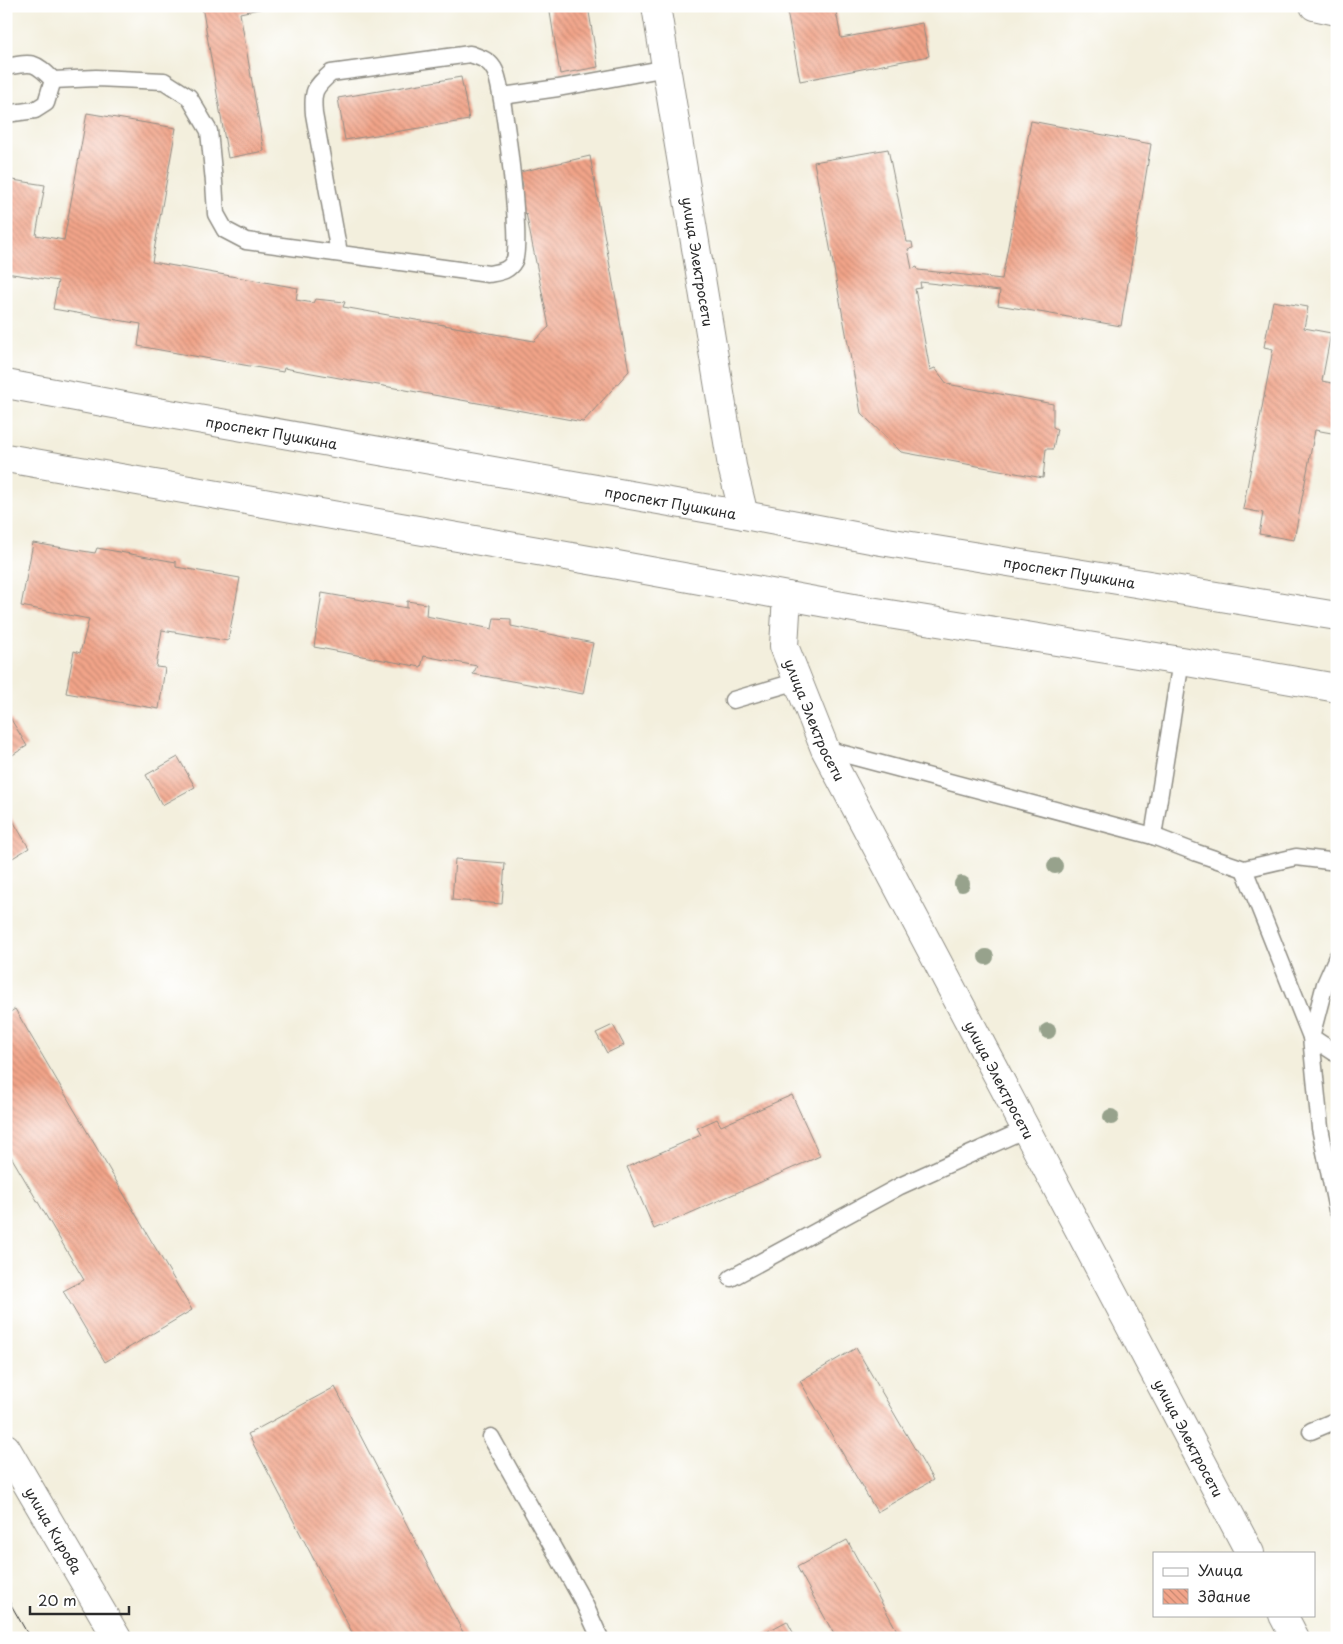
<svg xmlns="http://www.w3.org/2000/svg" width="1343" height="1644" viewBox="0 0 1343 1644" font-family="'Playpen Sans',sans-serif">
	<defs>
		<pattern id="building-back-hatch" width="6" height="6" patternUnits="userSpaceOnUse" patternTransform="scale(1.25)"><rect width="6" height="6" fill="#f2a489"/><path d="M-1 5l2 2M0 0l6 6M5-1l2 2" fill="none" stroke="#c48670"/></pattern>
	</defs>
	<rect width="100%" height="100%" fill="#fff"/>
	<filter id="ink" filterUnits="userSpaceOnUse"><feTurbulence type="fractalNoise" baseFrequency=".02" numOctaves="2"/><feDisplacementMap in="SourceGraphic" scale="10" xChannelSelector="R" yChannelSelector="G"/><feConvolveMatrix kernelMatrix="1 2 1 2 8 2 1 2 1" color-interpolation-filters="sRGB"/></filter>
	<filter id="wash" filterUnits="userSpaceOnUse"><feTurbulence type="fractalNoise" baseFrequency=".0096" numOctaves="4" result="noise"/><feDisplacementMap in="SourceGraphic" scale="20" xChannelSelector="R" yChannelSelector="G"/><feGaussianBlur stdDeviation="1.12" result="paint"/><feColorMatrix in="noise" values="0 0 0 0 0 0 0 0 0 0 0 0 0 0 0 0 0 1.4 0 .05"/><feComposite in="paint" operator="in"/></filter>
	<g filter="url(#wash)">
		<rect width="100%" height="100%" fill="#f3efdd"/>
		<g id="blocks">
			<g fill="url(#building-back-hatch)">
				<polygon points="202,6 273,6 240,13 264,151 228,158"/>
				<polygon points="549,6 588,6 598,67 560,74"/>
				<polygon points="786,6 835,6 841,38 922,23 929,56 800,81"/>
				<polygon points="461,77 469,120 345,140 338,98"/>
				<polygon points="87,113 176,128 152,262 298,288 296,300 313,303 315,299 345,302 343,307 534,341 549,327 526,213 523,216 517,190 523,187 520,172 590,156 629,371 583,422 284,368 283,372 138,346 141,324 53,309 58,281 6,273 6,179 45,185 36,235 64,240"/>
				<polygon points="1031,121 1151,144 1121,326 998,305 1000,291 920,282 921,288 915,289 930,370 935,368 947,384 1053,404 1053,427 1057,429 1053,449 1046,449 1043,478 901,452 861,413 814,162 888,149 907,242 912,242 913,248 908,249 912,269 917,267 918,270 1002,279"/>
				<polygon points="1273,301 1308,307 1304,328 1331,333 1322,381 1337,384 1337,434 1315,430 1294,540 1259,534 1263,513 1243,509 1273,349 1264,347"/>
				<polygon points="33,543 95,553 97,548 176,562 176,567 240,578 228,641 162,630 156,667 165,668 159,709 66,693 74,651 80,653 89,619 21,606"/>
				<polygon points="322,593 407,608 407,601 427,604 426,616 492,629 494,618 511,619 511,626 593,643 583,694 473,674 477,666 424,656 421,667 314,647"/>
				<polygon points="6,711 27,746 6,759"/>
				<polygon points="178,757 195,787 162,805 146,775"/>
				<polygon points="6,809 29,848 6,862"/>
				<polygon points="455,859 505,863 502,904 452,900"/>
				<polygon points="15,1009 192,1310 105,1362 63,1291 84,1280 6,1148 6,1015"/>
				<polygon points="613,1025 624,1045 607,1053 596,1033"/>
				<polygon points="792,1095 820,1156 654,1229 627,1167 701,1135 697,1128 717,1119 721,1126"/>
				<polygon points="856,1348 933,1480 877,1512 800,1381"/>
				<polygon points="335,1387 466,1638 355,1638 248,1434"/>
				<polygon points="1337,1479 1337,1491 1336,1491 1333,1481"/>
				<polygon points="847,1540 901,1638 836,1638 797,1567"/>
				<polygon points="787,1621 796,1638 755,1638"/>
			</g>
		</g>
	</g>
	<g filter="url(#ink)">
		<use href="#blocks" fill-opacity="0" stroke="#8f8d84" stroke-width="1"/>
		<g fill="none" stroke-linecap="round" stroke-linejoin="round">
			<g stroke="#8f8d84" stroke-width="19">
				<g id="lane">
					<path d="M 6,67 C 33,62 34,61 53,80 L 96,78 L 164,81 L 189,97 L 209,131 L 214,182 L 216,214 L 225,230 L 246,241 L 488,274 C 499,272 508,272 514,261 C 523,248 504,89 495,71 C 490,60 481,58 470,54 L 331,73 C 314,88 312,91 314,114 L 339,253"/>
					<polyline points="502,96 558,88 667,68"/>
					<polyline points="6,114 35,110 46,103 53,80"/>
					<polyline points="733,700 798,681"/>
					<polyline points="825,749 1153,836 1197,853 1244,869 1296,857 1337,862"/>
					<polyline points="1153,836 1181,661"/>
					<polyline points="1244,869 1311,1037 1337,1054"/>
					<polyline points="1337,957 1325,984 1311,1037 1320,1128 1337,1210"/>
					<polyline points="731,1278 900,1186 1026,1129"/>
					<polyline points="1311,1431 1337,1420"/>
					<polyline points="491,1437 584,1603 600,1638"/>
				</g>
			</g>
			<g stroke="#8f8d84" stroke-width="30">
				<g id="street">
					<path id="s1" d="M 656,6 L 732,466 L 744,515"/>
					<polyline points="1314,6 1337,11"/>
				</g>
			</g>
			<g stroke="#8f8d84" stroke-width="30">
				<g id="secondary">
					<path id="s2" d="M 6,384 L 135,408 L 744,515 L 881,541 L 1337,616"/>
					<polyline points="6,458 612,564 870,611 1181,661 1337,688"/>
					<path id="s3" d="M 787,596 L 784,646 L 825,749 L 1250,1553"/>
					<path id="s4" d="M 6,1448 L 117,1638"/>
					<polyline points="1283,1615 1295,1638"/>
				</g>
			</g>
			<use href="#lane" stroke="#fff" stroke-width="16"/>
			<use href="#street" stroke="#fff" stroke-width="28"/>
			<use href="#secondary" stroke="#fff" stroke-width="28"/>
			<g stroke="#2b2b2b" stroke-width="1">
				<polyline points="6,1596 30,1638"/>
				<polyline points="6,1634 8,1638"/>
			</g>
		</g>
		<g fill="#97a28c">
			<circle cx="1055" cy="866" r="8"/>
			<circle cx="962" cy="884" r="8"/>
			<circle cx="986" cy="957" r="8"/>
			<circle cx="1048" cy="1031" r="8"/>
			<circle cx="1111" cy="1117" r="8"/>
		</g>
	</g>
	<g text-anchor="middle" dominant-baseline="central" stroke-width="4" stroke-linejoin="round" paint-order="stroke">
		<g font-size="14" fill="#2b2b2b" stroke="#fff">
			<text stroke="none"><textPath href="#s1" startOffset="259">улица Электросети</textPath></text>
			<text stroke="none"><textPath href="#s2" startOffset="270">проспект Пушкина</textPath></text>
			<text stroke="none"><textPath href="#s2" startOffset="675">проспект Пушкина</textPath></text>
			<text stroke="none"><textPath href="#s2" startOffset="1080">проспект Пушкина</textPath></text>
			<text stroke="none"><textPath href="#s3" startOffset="130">улица Электросети</textPath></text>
			<text stroke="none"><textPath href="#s3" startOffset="535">улица Электросети</textPath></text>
			<text stroke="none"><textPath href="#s3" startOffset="940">улица Электросети</textPath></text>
			<text stroke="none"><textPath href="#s4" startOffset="95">улица Кирова</textPath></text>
		</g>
	</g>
	<rect width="1343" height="1644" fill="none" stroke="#fff" stroke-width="25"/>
	<rect x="1153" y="1552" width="162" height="65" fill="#ffffff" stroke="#aaaaaa"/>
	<rect x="1163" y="1568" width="25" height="8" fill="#ffffff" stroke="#aaaaaa"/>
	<text x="1198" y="1576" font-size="15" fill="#2b2b2b">Улица</text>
	<rect x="1163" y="1589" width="25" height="15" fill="url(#building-back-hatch)" stroke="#aaaaaa"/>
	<text x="1198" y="1602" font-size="15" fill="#2b2b2b">Здание</text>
	<path d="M30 1606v8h99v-8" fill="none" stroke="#2b2b2b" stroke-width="2.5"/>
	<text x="38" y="1606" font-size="15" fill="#2b2b2b" stroke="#ffffff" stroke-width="4" paint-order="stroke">20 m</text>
</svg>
